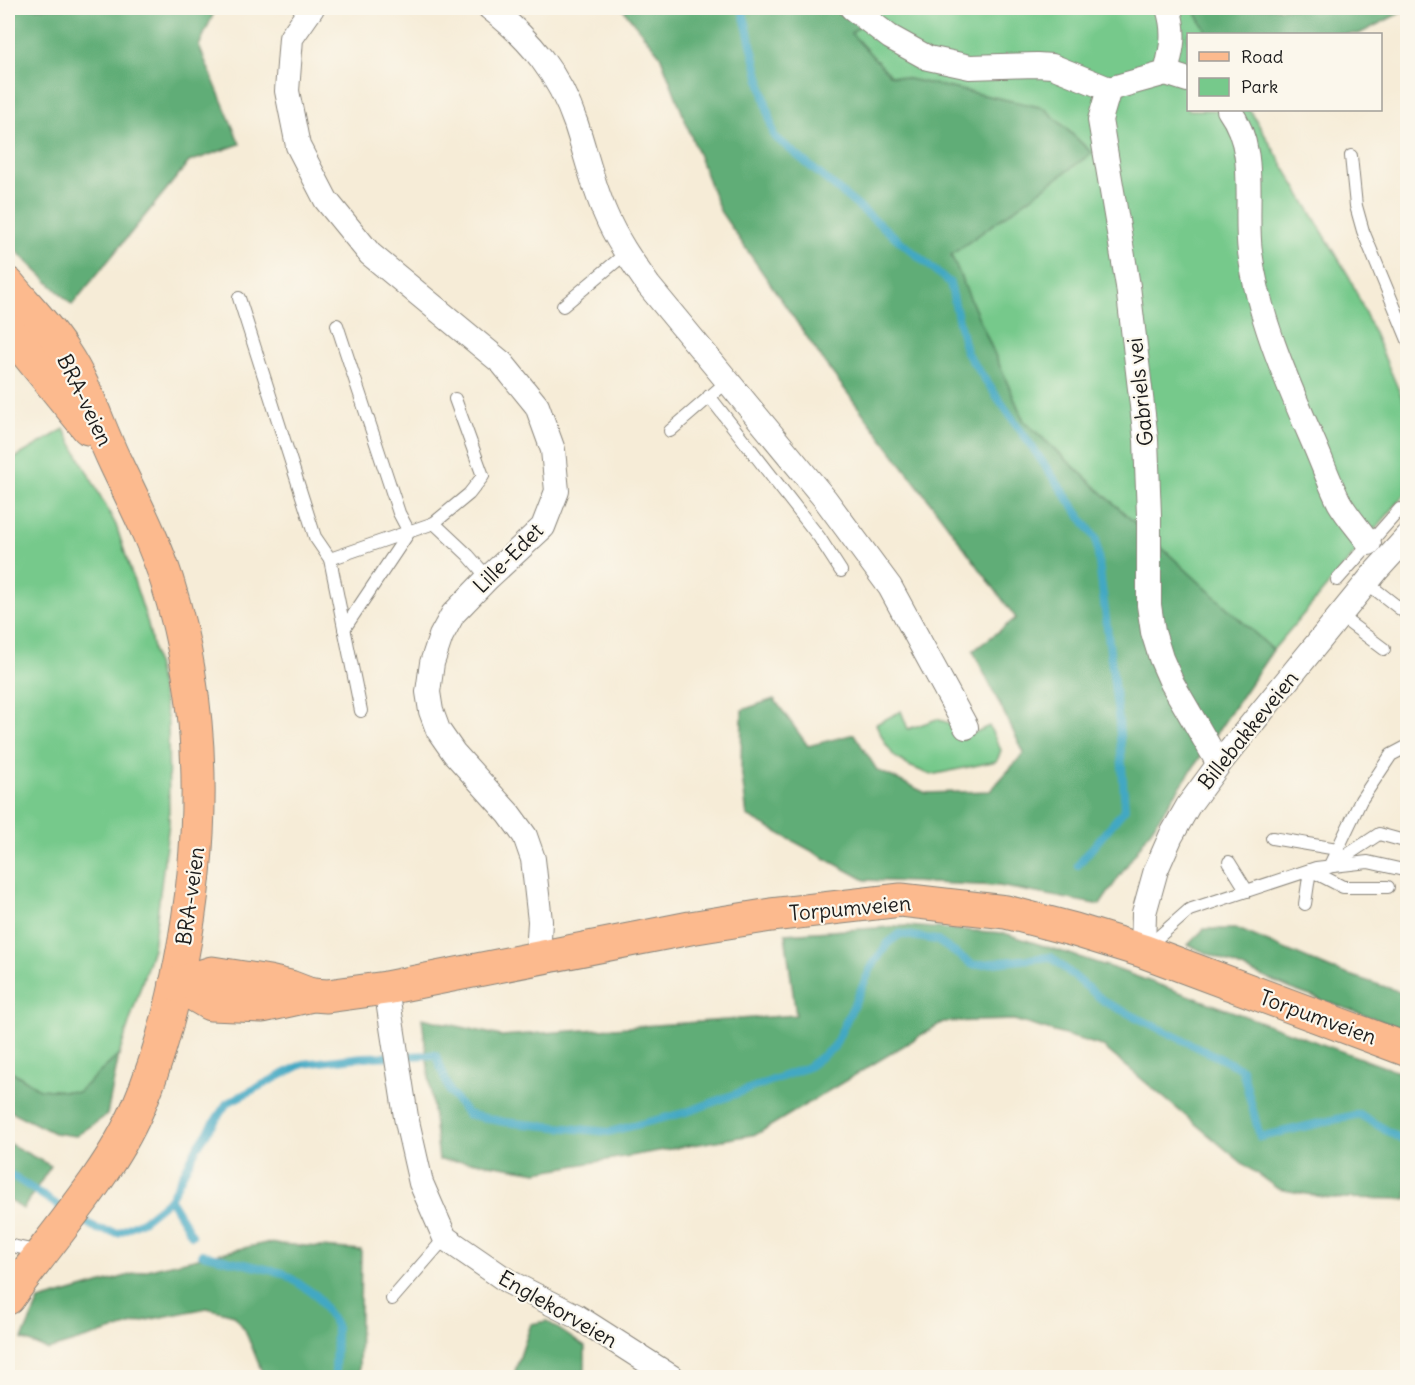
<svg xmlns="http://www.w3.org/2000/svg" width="1415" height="1385" viewBox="0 0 1415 1385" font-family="Delius,sans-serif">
	<rect width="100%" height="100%" fill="#fbf7ec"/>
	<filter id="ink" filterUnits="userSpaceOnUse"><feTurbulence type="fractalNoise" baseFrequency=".0167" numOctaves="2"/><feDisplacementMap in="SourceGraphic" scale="12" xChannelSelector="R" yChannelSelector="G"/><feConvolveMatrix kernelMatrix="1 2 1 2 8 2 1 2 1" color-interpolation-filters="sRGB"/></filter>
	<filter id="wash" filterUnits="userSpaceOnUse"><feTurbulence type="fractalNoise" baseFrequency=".008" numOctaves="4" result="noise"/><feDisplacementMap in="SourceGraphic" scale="24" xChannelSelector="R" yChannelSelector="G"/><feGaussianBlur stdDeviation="1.35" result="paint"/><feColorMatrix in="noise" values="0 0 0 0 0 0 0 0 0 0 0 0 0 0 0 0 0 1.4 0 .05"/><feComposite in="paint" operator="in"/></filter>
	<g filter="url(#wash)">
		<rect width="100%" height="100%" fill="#f6ecd7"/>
		<g fill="#76c98b" stroke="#497254" stroke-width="1.5">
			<polygon points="883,8 1193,8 1208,34 1188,34 1188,110 1250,110 1350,278 1407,409 1407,492 1273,650 1024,421 951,255 1091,152 1044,108 890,75 851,33"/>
			<polygon points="64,429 116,525 148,624 168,722 169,822 153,948 119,1055 78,1092 39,1089 8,1069 8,462"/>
			<polygon points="901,711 908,729 937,719 952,724 961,739 989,726 1001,750 997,761 931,775 909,766 894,756 885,743 876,724"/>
		</g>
		<g fill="#60ad77" stroke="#3e644a" stroke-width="1.5">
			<polygon points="8,8 216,8 199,46 240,144 189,162 72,305 8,243"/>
			<polygon points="622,8 883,8 851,33 890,75 1044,108 1092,153 951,255 1024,421 1273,650 1100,905 999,886 865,880 747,816 741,768 742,710 774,699 808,746 854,734 877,770 926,793 990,791 1024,753 973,651 1016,618 946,523 827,366 720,211 660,55"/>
			<polygon points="1193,8 1407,8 1408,9 1359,34 1208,34"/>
			<polygon points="906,926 1004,933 1113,968 1407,1075 1407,1199 1329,1198 1278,1189 1242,1163 1102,1046 1014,1020 943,1022 757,1134 537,1172 476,1162 439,1160 422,1018 501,1036 796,1015 785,934"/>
			<polygon points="1204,929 1238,929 1331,969 1407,994 1407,1030 1296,991 1188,945"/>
			<polygon points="119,1055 107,1115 76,1136 54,1133 8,1110 8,1069 39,1089 78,1092"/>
			<polygon points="8,1143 51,1166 23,1209 8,1199"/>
			<polygon points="266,1243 361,1250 359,1377 264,1377 245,1330 234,1315 207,1308 147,1320 48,1350 22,1339 39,1301 158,1267"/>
			<polygon points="547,1321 585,1347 585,1370 577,1377 513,1377 531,1324"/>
		</g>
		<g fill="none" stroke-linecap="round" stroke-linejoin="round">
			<g stroke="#43a8c3" stroke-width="8">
				<polyline points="742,8 774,136 950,283 966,352 1096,539 1119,723 1125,809 1078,865"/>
				<polyline points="8,1173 65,1210"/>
				<polyline points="170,1199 192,1235"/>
				<polyline points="79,1218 97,1229 118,1233 144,1220 170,1199 196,1149 227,1103 303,1064 363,1057 436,1055 450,1092 467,1114 504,1122 609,1132 687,1112 808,1067 834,1047 872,966 888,943 900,934 936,940 973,965 1051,957 1105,1002 1242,1069 1260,1137 1359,1114 1401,1139 1408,1139"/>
				<polyline points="202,1254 283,1273 316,1295 336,1325 335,1378"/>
			</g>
		</g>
	</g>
	<g filter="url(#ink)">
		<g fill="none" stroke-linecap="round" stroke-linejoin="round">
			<g stroke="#89847a" stroke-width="14">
				<g id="service">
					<polyline points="1351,156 1356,206 1363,231 1408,340"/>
					<polyline points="239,298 315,537 330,559 434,523 468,555 488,578"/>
					<polyline points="563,306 625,254"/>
					<polyline points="337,325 399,513 409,532 344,629"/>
					<polyline points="709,396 819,537 841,571"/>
					<polyline points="670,431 729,380"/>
					<polyline points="434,523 469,494 483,476 455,399"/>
					<polyline points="330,559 361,711"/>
					<polyline points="1337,580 1400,509"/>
					<polyline points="1367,583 1408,615"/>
					<polyline points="1340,616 1384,649"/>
					<polyline points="1408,746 1391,755 1361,800 1329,867 1379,834 1408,842"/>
					<polyline points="1272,838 1337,849"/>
					<polyline points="1229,862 1247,891"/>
					<polyline points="1305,904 1310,870 1343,887 1388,887"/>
					<polyline points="1146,948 1189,910 1316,868 1368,862 1408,871"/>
					<polyline points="8,1245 40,1252"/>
					<polyline points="392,1299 445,1238"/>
				</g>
			</g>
			<g stroke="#89847a" stroke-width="26">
				<g id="minor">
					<polyline points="312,8 291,38 287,91 298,146 326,200 370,254 502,363 537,406 553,450 557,491 543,527 488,578 453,614 441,636 432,663 428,692 431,711 438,730 454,753 509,814 525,836 533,859 540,921 538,956"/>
					<path d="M 490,8 C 530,39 559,74 576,124 C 586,154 593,186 606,215 C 617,241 633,263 649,286 L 825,499 L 890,587 L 966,727"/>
					<polyline points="852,8 890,37 928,58 970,67 1037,65 1052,66 1109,89"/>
					<path d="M 1166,73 C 1172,48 1176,33 1168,8"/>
					<polyline points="1109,89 1100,120 1128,286 1146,440 1149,515 1149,605 1153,632 1161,658 1172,683 1219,764"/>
					<polyline points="1109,89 1166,73 1188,80"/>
					<path d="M 1229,110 C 1259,151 1244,204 1250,252 C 1258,316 1286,379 1312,439 C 1321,459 1329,482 1339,502 C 1347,516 1359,529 1369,543"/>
					<polyline points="1143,951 1144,913 1156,870 1171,836 1188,806 1219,764 1377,570 1408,536"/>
					<polyline points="386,988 406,1117 421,1183 445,1238 509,1282 576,1316 673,1378"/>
				</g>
			</g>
			<g stroke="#89847a" stroke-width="35">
				<g id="primary">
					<path d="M 8,284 C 26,306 49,328 64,353 C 87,387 98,427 116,464 C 134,502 154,540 167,581 C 206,706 206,833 181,961 C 171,1012 158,1062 137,1110 C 109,1175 49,1240 8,1298"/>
					<polyline points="8,330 88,428"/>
					<polyline points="176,984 210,1004 263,1006 313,995 327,996 386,988 690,928 771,915 901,900 1006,912 1075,930 1143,951 1408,1050"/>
					<polyline points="176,984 212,973 269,982 290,987 311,995"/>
				</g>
			</g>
			<use href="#service" stroke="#fff" stroke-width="12"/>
			<use href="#minor" stroke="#fff" stroke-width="24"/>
			<use href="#primary" stroke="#fcba8e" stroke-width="33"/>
		</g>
	</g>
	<g text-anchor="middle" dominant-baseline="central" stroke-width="4.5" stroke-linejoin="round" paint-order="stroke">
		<g font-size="21" fill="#1c1c1c" stroke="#fbf7ec">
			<text transform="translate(1140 392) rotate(-96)">Gabriels vei</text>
			<text transform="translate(85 400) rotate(64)">BRA-veien</text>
			<text transform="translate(508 558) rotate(-45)">Lille-Edet</text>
			<text transform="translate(1248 730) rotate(-51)">Billebakkeveien</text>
			<text transform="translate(190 896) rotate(-82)">BRA-veien</text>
			<text transform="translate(850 908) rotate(-5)">Torpumveien</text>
			<text transform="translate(1318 1017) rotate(20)">Torpumveien</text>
			<text transform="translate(558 1309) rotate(30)">Englekorveien</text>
		</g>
	</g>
	<rect width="1415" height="1385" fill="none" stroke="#fbf7ec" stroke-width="30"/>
	<rect x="1187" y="33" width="195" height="78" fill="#fbf7ec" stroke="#a29f99" stroke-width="1.5"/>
	<rect x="1199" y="52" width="30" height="9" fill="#fcba8e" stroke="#a29f99" stroke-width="1.5"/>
	<text x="1241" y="63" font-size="18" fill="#1c1c1c">Road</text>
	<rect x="1199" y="78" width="30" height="18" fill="#76c98b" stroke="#a29f99" stroke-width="1.5"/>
	<text x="1241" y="93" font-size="18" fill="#1c1c1c">Park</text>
</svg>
